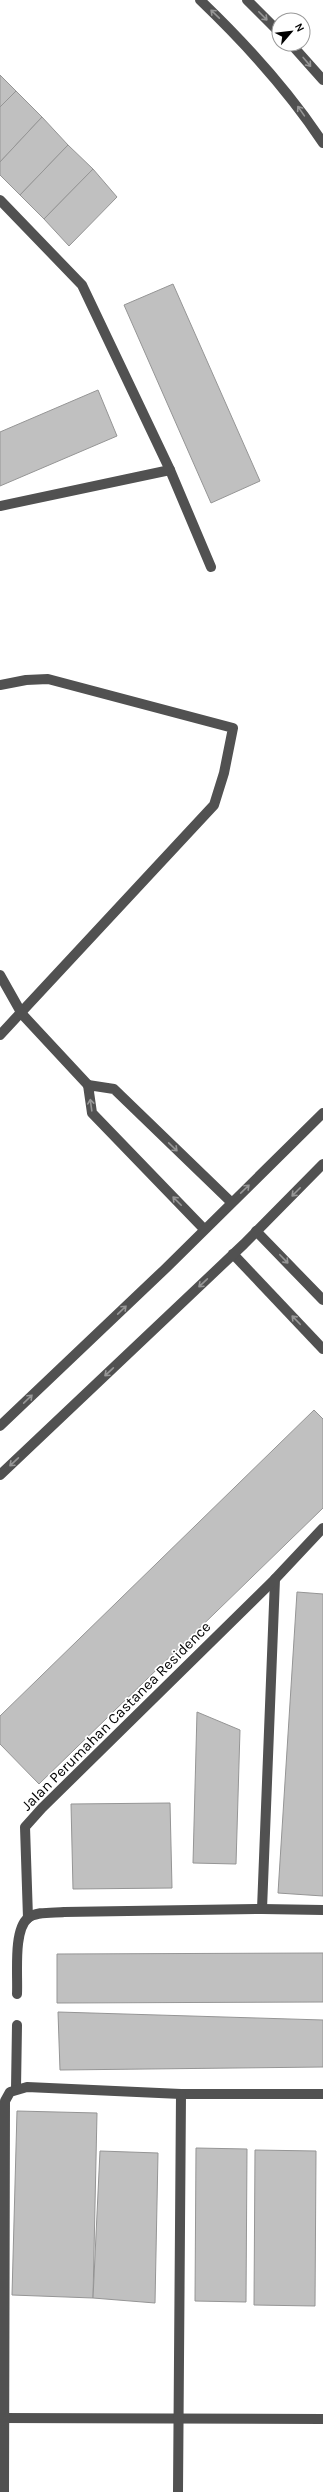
<svg xmlns="http://www.w3.org/2000/svg" width="323" height="2492" viewBox="0 0 323 2492" font-family="Karla,sans-serif">
	<rect width="100%" height="100%" fill="#fff"/>
	<g fill="#c0c0c0" stroke="#959595">
		<polygon points="0,75 16,91 0,107"/>
		<polygon points="16,91 42,117 0,162 0,107"/>
		<polygon points="42,117 68,145 20,195 0,175 0,162"/>
		<polygon points="68,145 93,169 44,219 20,195"/>
		<polygon points="93,169 117,197 69,246 44,219"/>
		<polygon points="173,284 260,481 211,503 124,305"/>
		<polygon points="98,390 117,436 0,486 0,432"/>
		<polygon points="314,1410 323,1419 323,1508 39,1784 0,1744 0,1716"/>
		<polygon points="297,1592 323,1594 323,1896 278,1893"/>
		<polygon points="197,1712 240,1730 236,1864 193,1863"/>
		<polygon points="170,1803 172,1888 73,1889 71,1804"/>
		<polygon points="323,1953 323,2002 57,2003 57,1954"/>
		<polygon points="58,2012 323,2020 323,2067 60,2070"/>
		<polygon points="17,2111 97,2113 93,2298 12,2295"/>
		<polygon points="196,2148 247,2149 246,2302 195,2301"/>
		<polygon points="255,2150 316,2151 315,2306 254,2305"/>
		<polygon points="100,2151 158,2153 155,2303 93,2298"/>
	</g>
	<g fill="none" stroke-linecap="round" stroke-linejoin="round">
		<g stroke="#515151" stroke-width="10">
			<path d="M 200,0 C 246,44 288,90 323,143"/>
			<polyline points="247,0 279,32"/>
			<polyline points="291,44 323,80"/>
			<polyline points="0,200 82,285 170,470 211,567"/>
			<polyline points="0,506 170,470"/>
			<polyline points="0,685 26,680 48,679 233,728 224,773 214,805 0,1035"/>
			<polyline points="0,975 22,1014 88,1085"/>
			<polyline points="204,1229 92,1113 88,1085 114,1089 231,1202"/>
			<polyline points="256,1231 323,1300"/>
			<polyline points="233,1254 323,1349"/>
			<polyline points="0,1426 164,1270 323,1113"/>
			<polyline points="0,1475 244,1244 323,1164"/>
			<polyline points="262,1909 275,1579 323,1528"/>
			<polyline points="28,1918 25,1827 42,1808 275,1579"/>
			<path d="M 17,1994 C 18,1975 13,1930 28,1918 C 36,1911 54,1913 64,1912 L 262,1909 L 323,1910"/>
			<polyline points="16,2089 17,2025"/>
			<polyline points="0,2418 323,2419"/>
			<polyline points="4,2492 5,2101 10,2092 27,2087 181,2094 323,2094"/>
			<polyline points="178,2492 181,2094"/>
		</g>
	</g>
	<defs><path id="oneway-shaft" d="M-6 0H5M1.5-3L5.5 0L1.5 3" fill="none" stroke-width="1.6" stroke-linecap="round" stroke-linejoin="round"/></defs>
	<g stroke="#979797">
		<use href="#oneway-shaft" transform="translate(215 14) rotate(-136)"/>
		<use href="#oneway-shaft" transform="translate(263 16) rotate(45)"/>
		<use href="#oneway-shaft" transform="translate(307 62) rotate(50)"/>
		<use href="#oneway-shaft" transform="translate(301 111) rotate(-125)"/>
		<use href="#oneway-shaft" transform="translate(91 1105) rotate(-98)"/>
		<use href="#oneway-shaft" transform="translate(173 1147) rotate(44)"/>
		<use href="#oneway-shaft" transform="translate(245 1189) rotate(-44)"/>
		<use href="#oneway-shaft" transform="translate(296 1192) rotate(135)"/>
		<use href="#oneway-shaft" transform="translate(177 1201) rotate(-135)"/>
		<use href="#oneway-shaft" transform="translate(284 1259) rotate(46)"/>
		<use href="#oneway-shaft" transform="translate(203 1283) rotate(137)"/>
		<use href="#oneway-shaft" transform="translate(122 1310) rotate(-44)"/>
		<use href="#oneway-shaft" transform="translate(296 1320) rotate(-134)"/>
		<use href="#oneway-shaft" transform="translate(109 1372) rotate(137)"/>
		<use href="#oneway-shaft" transform="translate(28 1399) rotate(-44)"/>
		<use href="#oneway-shaft" transform="translate(14 1462) rotate(137)"/>
	</g>
	<g text-anchor="middle" dominant-baseline="central" stroke-width="3.5" stroke-linejoin="round" paint-order="stroke">
		<g font-size="15" fill="#000" stroke="#fff">
			<text transform="translate(116 1716) rotate(-45)">Jalan Perumahan Castanea Residence</text>
		</g>
	</g>
	<g transform="translate(291 32) rotate(62)"><circle r="19" fill="#ffffff" stroke="#999999"/>
	<path d="M0-3L7 15L0 10L-7 15Z" fill="#000000"/>
	<text y="-6" font-size="11" font-weight="bold" text-anchor="middle" fill="#000000">N</text>
	</g>
</svg>
